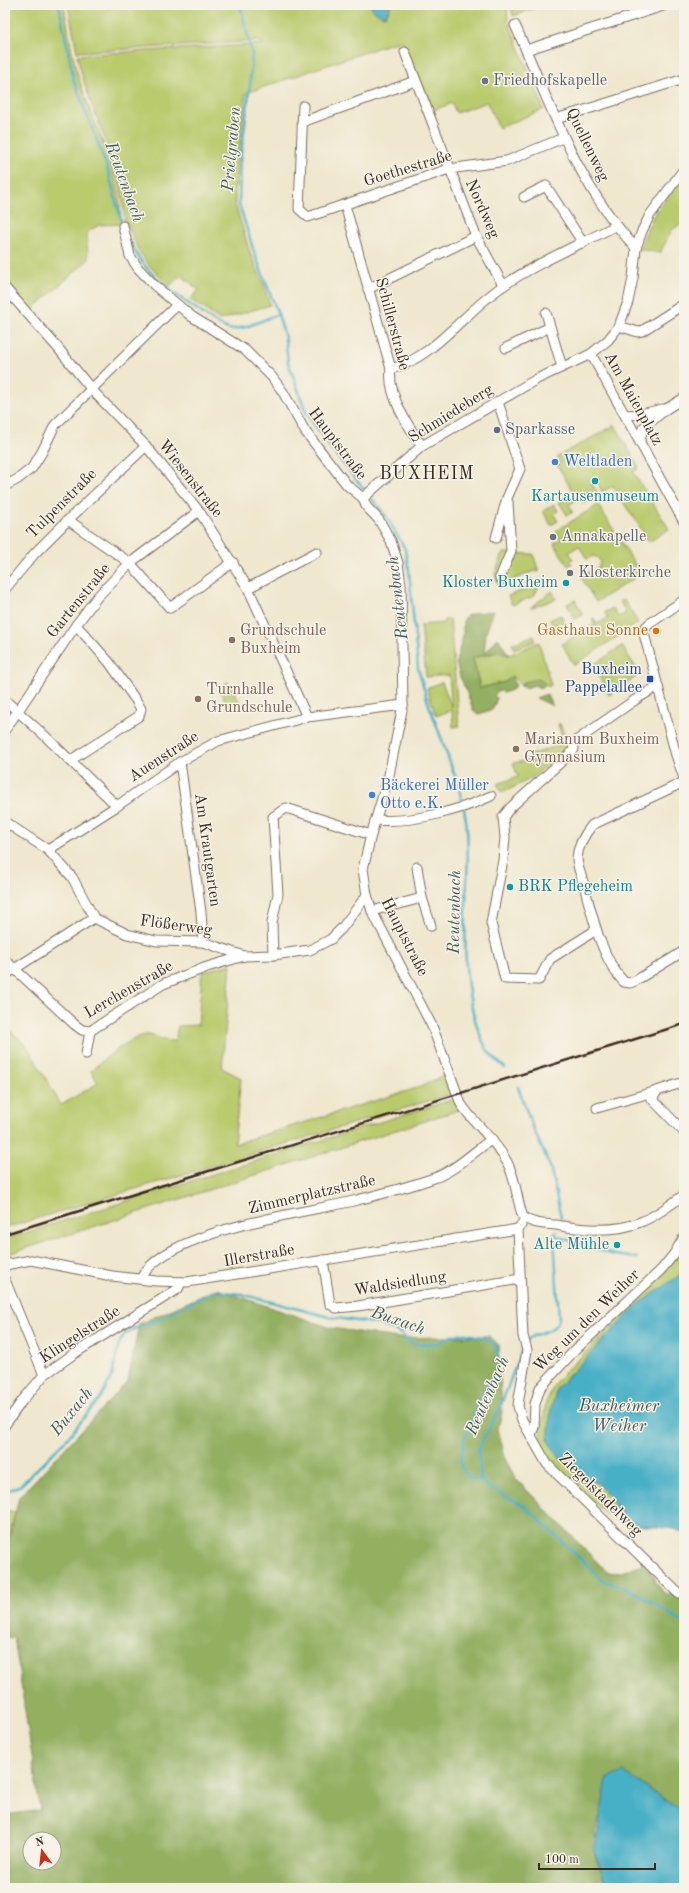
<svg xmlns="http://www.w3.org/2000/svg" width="689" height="1893" viewBox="0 0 689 1893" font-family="'Old Standard TT',serif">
	<rect width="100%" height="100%" fill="#f7f3e8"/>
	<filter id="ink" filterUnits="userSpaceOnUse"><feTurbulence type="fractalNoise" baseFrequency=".025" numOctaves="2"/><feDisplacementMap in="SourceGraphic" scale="8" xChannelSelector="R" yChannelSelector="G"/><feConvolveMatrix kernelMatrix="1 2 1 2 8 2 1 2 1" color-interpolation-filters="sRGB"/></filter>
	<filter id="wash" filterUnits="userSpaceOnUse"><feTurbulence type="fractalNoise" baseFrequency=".012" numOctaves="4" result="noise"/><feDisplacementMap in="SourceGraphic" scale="16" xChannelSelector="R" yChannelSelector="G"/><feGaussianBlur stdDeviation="0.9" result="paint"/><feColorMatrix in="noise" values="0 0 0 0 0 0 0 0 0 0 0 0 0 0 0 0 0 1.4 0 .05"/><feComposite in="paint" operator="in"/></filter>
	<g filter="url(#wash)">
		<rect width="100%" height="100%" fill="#efe7ce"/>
		<g fill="#bacb6e" stroke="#7a7a46">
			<path d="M 5,5 L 64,5 C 69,33 72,61 82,88 C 97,133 122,175 121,224 L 99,225 L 87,232 L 88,260 L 32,310 L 5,281 Z"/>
			<path d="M 68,5 L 369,5 L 382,16 L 387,15 L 391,5 L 507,5 L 508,20 L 544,109 L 499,128 L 487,102 L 456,113 L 452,103 L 429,112 L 403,41 L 389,44 L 246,93 L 236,176 L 235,203 L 250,253 L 264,285 L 270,305 L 220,320 L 190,299 L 199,290 L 181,275 L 170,286 C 147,265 138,255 128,224 L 125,224 C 123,164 89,113 77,55 L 264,44 L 259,41 L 77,52 Z"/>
			<polygon points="510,5 544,5 513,16"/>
			<polygon points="684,175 684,222 672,230 660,253 639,249 653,217"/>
			<polygon points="615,425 639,468 633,472 669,529 649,542 633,516 634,515 632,516 613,486 602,492 596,477 589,480 592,486 594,486 599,495 583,504 575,491 573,492 557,465 560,463 557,457"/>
			<polygon points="571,495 575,501 569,504 573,512 567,515 559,502"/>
			<polygon points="554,504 558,511 554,514 558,521 551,525 543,511"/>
			<polygon points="598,505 641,574 596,602 581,577 599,567 600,561 597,557 593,556 587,559 579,546 569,552 573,559 570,561 572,564 568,566 554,543 561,539 556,531"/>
			<polygon points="503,553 533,554 539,572 534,571 498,586 495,574"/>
			<polygon points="540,584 534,596 512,605 508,596"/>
			<polygon points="552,591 556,599 530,608"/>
			<polygon points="575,600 583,615 575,619 567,604"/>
			<polygon points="624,600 638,623 574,665 562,644 593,625 601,637 592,619 594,618 597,624 608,618 605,612 613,608 618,617 626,613 620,602"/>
			<polygon points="561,615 567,626 556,631 550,620"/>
			<polygon points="450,619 459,726 453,727 452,710 436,716 427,688 442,682 452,708 449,675 426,677 421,625 444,623 444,620"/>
			<polygon points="534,635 535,641 514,649 512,644"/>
			<polygon points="539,642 551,685 548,687 542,681 524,682 521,686 512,676 505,682 480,688 473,658 498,652 509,655"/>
			<polygon points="622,646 640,674 609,695 593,665"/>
			<polygon points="228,682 240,702 230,708 218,688"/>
			<polygon points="558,724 560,724 570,747 532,778 502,793 497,784 518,777 513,763 526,761 531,755 564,743"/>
			<path d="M 231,964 L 222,1068 L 241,1078 L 234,1144 L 420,1087 L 444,1075 L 447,1076 L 455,1093 L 5,1228 L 5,1026 L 27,1046 L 61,1105 L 98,1083 L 91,1071 C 103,1060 131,1036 147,1035 C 156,1035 165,1042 175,1041 L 178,1026 L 198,1025 L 202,972 Z"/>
			<polygon points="457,1098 462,1109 5,1255 5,1239"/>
			<polygon points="684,1245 684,1263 681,1265 684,1268 684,1272 635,1307 557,1388 551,1409 548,1441 562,1460 569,1456 573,1462 572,1470 588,1482 596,1482 612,1499 616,1509 614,1512 611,1510 607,1515 555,1467 543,1450 541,1430 546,1402 556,1381 643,1295 670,1266"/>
			<polygon points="5,1510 15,1512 5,1557"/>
		</g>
		<g fill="#93af61" stroke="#676c40" fill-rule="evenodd">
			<polygon points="494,611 486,633 484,654 498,638 509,655 498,652 473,658 480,688 505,682 512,676 513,681 516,685 512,690 503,693 500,690 494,695 497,698 493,709 479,714 474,712 463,683 460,677 456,662 463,636 463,622 466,616 475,613"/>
			<polygon points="538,679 542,681 546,685 540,688 534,685 526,688 521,686 524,682"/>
			<polygon points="546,694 553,706 536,698"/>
			<path d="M 217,1289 L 331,1328 L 398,1338 L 489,1336 L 498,1344 L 502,1412 L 498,1429 L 506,1461 L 516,1479 L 606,1571 C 619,1576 631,1568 643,1563 L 653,1574 L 656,1582 L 663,1592 L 666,1594 L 684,1595 L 684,1812 L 623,1772 C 610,1795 592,1823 594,1850 C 595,1863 606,1874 605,1888 L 5,1888 L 5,1815 L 40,1810 L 14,1638 L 5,1637 L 5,1557 L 19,1497 L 128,1381 L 139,1324 ZM 30,1839 L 54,1839 L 54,1863 L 30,1863 Z"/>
		</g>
		<g fill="#47afc6" stroke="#416c72">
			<polygon points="369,5 391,5 385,16 375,12"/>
			<polygon points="684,1272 684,1534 675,1529 635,1525 616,1509 612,1499 596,1482 588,1482 572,1470 573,1462 569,1457 562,1461 548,1441 551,1409 557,1388 635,1307"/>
			<polygon points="623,1772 684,1812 684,1888 605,1888 605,1880 594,1851 607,1779"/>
		</g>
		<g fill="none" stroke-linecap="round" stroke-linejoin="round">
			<g stroke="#47afc6" stroke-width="2.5">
				<polyline points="59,5 74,81 107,167 121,220 124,223"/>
				<polyline points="240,5 252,53 250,85 240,162 239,204 254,252 278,314"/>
				<path d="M 131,243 C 145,276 176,295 205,315 C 212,320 220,327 229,329 C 241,331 266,319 278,314 L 285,337 L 288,362 L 306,412 L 332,450 L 386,516 L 405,549 L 409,571 L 418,668 L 427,699 L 456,779 L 463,804"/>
				<path d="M 464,809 C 469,832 468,856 467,879 C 465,935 460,996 486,1048 C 489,1055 499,1062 505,1068"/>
				<polyline points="518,1087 532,1126 550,1166 561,1218"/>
				<polyline points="554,1235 614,1255 637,1258"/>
				<path d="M 527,1340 C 538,1330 553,1335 559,1319 L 554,1235 L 557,1231"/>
				<polyline points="481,1480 478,1449 499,1410 523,1347"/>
				<path d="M 5,1492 L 21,1485 L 65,1441 L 101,1397 L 112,1376 L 119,1344 L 124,1335 L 131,1330 L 154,1322 L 214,1291 L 241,1294 L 329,1317 L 379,1324 L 400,1333 L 410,1342 L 421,1345 L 435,1344 L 454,1335 L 466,1334 L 485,1338 L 492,1342 L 497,1348 L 499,1364 L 477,1406 L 471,1428 L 464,1439 L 461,1462 L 463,1470 L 470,1478 L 481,1480 L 487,1486 L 526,1507 L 604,1581 C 634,1588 658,1606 684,1623"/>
			</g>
		</g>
	</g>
	<g filter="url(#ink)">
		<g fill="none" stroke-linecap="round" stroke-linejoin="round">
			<g stroke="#7a6c5c" stroke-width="11">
				<g id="minor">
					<path d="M 515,25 C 551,105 575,182 636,248"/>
					<polyline points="526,50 666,5"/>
					<polyline points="405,52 476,236 503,285"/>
					<polyline points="303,106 299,209 308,217 449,169 507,161 563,138"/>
					<polyline points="556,119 684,79"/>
					<polyline points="302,122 415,81"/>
					<polyline points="524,197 546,186 583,243"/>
					<path d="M 345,205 L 391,369 C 387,395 408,426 422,446"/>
					<path d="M 123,226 L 130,256 L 138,268 L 154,285 L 191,316 L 245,350 L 272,377 L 283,392 L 305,431 L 347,485 L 363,498 L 366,506 L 379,520 L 391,541 L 398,563 L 401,585 L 403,705 L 389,775 L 371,835 L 363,869 L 367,895 L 372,911 L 432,1026 L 461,1104 C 475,1125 495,1139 507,1162 C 517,1181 516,1199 523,1217 C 532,1224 545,1224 556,1225 C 583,1230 617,1233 643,1221 C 658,1215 671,1204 684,1195"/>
					<polyline points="5,288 58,348 92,390 146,446 199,511 248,588 307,717"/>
					<polyline points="368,289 476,236"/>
					<polyline points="546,313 562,367"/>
					<polyline points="619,326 638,332 642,331 684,304"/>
					<polyline points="506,348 550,327"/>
					<polyline points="591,354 684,522"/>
					<path d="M 391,369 C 435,357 465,311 503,286 C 536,263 579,245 615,226"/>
					<polyline points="625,415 641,414 663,409"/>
					<polyline points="640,440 643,428 666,409 684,398"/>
					<polyline points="5,486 18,479 32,468 42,452 55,425 177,305"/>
					<polyline points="363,498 422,446 537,379 591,354 608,340 619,326 628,302 633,278 636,248 642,231 650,215 684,169"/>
					<polyline points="68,520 130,563 170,608 233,562"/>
					<polyline points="496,538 507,498 520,469 498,402"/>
					<polyline points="500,578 511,551 508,502"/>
					<polyline points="248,588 317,552"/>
					<polyline points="5,589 35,553 68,520 146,446"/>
					<polyline points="684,600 649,624 643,630 676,755 684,778"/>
					<polyline points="5,700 44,735 117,806"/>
					<polyline points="5,730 76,625 98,596 130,563 199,511"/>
					<polyline points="71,760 139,716 141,709 137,702 109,662 76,625"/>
					<polyline points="180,762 201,912 203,942"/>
					<path d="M 684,782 L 592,825 C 584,835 578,846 577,858 C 577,867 582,877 584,885 C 592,915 602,960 624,982 L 630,983 L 635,981 L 684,951"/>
					<path d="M 376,820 C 411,823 459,811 491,796"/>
					<polyline points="5,822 48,850 72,877 94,918 127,934 156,941 203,942 244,956 273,955 310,950 331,939 342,928 367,895"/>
					<polyline points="48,850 117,806 180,762 218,741 307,717 403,705"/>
					<polyline points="417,867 422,898 431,926"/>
					<polyline points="372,911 422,898"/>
					<polyline points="596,930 550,959 539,980 505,979 491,923 503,860 505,837 503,817 510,808 572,752 574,749 573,743 635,700 658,686"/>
					<polyline points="273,955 272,923 278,894 273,817 286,808 371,835"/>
					<polyline points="5,960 74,1024 82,1030 90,1031 163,984 207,967 244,956"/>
					<polyline points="5,975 94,918"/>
					<polyline points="86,1054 90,1031"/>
					<polyline points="684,1082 657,1091 652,1099 684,1132"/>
					<polyline points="597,1108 657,1091"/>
					<polyline points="521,1225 518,1229 523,1336 527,1350 519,1398 518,1406 522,1420 547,1464 678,1593"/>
					<polyline points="323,1260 330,1304 336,1308 358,1306 520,1279"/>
					<polyline points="5,1265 31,1260 112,1276 156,1281 187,1282 518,1229"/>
					<path d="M 141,1279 C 161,1232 301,1213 349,1202 C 378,1195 406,1188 434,1178 C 453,1172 475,1151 492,1139"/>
					<polyline points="5,1280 44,1375"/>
					<polyline points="5,1425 22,1401 44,1375 75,1353 178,1289 181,1282"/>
					<polyline points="531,1435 534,1427 535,1404 540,1388 574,1351 661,1270 674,1254 684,1237"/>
				</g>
			</g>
			<use href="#minor" stroke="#fff" stroke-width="9"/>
			<polyline stroke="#3b2a1e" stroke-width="2.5" points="5,1234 684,1024"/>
		</g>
	</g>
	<g fill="#6b7280" stroke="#f7f3e8" stroke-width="1.5">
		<circle cx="485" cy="81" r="4"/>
		<circle cx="553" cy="537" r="4"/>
		<circle cx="570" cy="573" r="4"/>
	</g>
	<circle fill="#5c6f8a" stroke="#f7f3e8" stroke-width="1.5" cx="497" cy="430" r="4"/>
	<g fill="#3f7fe0" stroke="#f7f3e8" stroke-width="1.5">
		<circle cx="555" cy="462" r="4"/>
		<circle cx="372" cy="795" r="4"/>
	</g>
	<g fill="#0f9aa8" stroke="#f7f3e8" stroke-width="1.5">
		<circle cx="595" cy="481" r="4"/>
		<circle cx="566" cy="583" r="4"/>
		<circle cx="510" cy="887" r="4"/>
		<circle cx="617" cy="1245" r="4"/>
	</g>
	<circle fill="#e8710a" stroke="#f7f3e8" stroke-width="1.5" cx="656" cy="631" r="4"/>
	<g fill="#8d6e63" stroke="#f7f3e8" stroke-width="1.5">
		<circle cx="232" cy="640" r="4"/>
		<circle cx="198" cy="699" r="4"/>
		<circle cx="516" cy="749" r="4"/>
	</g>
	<rect fill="#1a4fb4" stroke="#f7f3e8" stroke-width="1.5" x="646" y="675" width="8" height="8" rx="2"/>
	<g text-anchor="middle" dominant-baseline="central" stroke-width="3" stroke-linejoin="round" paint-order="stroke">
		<g font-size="16" fill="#5b616d" stroke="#f7f3e8" text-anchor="start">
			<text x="493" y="81">Friedhofskapelle</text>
			<text x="561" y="537">Annakapelle</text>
			<text x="578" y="573">Klosterkirche</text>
		</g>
		<g font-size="16" fill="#3b2a1e" stroke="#f7f3e8">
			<text transform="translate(587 145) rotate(64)">Quellenweg</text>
			<text transform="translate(408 169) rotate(-17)">Goethestraße</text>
			<text transform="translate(482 209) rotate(66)">Nordweg</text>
			<text transform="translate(392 324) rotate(75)">Schillerstraße</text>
			<text transform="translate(633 399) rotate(61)">Am Maienplatz</text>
			<text transform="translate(451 414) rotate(-32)">Schmiedeberg</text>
			<text transform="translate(337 444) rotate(53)">Hauptstraße</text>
			<text transform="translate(190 479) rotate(52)">Wiesenstraße</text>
			<text transform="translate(62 504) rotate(-45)">Tulpenstraße</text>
			<text transform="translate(79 601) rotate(-51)">Gartenstraße</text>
			<text transform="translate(164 757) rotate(-33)">Auenstraße</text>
			<text transform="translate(207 850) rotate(82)">Am Krautgarten</text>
			<text transform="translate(176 926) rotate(8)">Flößerweg</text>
			<text transform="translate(404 937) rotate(63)">Hauptstraße</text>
			<text transform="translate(129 990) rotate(-30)">Lerchenstraße</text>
			<text transform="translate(312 1195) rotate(-13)">Zimmerplatzstraße</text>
			<text transform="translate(259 1256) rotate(-10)">Illerstraße</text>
			<text transform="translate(400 1284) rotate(-9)">Waldsiedlung</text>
			<text transform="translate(587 1321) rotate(-44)">Weg um den Weiher</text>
			<text transform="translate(80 1335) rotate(-33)">Klingelstraße</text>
			<text transform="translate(600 1495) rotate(45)">Ziegelstadelweg</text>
		</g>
		<g font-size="16" fill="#4e5e75" stroke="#f7f3e8" text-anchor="start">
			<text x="505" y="430">Sparkasse</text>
		</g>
		<g font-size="16" fill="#366cbe" stroke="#f7f3e8" text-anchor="start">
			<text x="563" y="462">Weltladen</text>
			<text x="380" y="786">Bäckerei Müller<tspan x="380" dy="18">Otto e.K.</tspan></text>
		</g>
		<g font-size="16" fill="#0d838f" stroke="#f7f3e8" text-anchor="end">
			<text x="595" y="497" text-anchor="middle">Kartausenmuseum</text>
			<text x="558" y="583">Kloster Buxheim</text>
			<text x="518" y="887" text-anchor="start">BRK Pflegeheim</text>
			<text x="609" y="1245">Alte Mühle</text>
		</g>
		<g font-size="16" fill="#785e54" stroke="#f7f3e8" text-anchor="start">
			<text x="240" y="631">Grundschule<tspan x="240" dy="18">Buxheim</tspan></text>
			<text x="206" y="690">Turnhalle<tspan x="206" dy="18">Grundschule</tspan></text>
			<text x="524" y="740">Marianum Buxheim<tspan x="524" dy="18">Gymnasium</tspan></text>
		</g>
		<g font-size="16" fill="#c56008" stroke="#f7f3e8" text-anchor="end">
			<text x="648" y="631">Gasthaus Sonne</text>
		</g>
		<g font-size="16" fill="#164399" stroke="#f7f3e8" text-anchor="end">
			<text x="642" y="670">Buxheim<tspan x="642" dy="18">Pappelallee</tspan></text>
		</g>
		<g font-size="17" font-style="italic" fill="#3f5959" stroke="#f7f3e8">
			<text transform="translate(232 149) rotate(-85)">Prielgraben</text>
			<text transform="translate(124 182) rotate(70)">Reutenbach</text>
			<text transform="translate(398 598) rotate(-97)">Reutenbach</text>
			<text transform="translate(455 912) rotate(-89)">Reutenbach</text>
			<text transform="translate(398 1321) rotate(19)">Buxach</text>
			<text transform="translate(488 1396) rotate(-66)">Reutenbach</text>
			<text x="619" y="1406">Buxheimer<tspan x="619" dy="20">Weiher</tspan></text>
			<text transform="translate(72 1412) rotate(-51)">Buxach</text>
		</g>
		<g font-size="18" letter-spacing="1" fill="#3b2a1e" stroke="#f7f3e8">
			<text x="427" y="474">BUXHEIM</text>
		</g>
	</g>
	<rect width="689" height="1893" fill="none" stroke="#f7f3e8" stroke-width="20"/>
	<g transform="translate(42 1851) rotate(345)"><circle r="19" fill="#f7f3e8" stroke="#aca397"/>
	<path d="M0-3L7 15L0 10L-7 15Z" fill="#c8321e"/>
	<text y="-6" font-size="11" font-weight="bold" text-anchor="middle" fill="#3b2a1e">N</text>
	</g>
	<path d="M539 1863v6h116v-6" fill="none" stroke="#3b2a1e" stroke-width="2"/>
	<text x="545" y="1863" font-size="12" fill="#3b2a1e" stroke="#f7f3e8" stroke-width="3" paint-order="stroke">100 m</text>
</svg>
